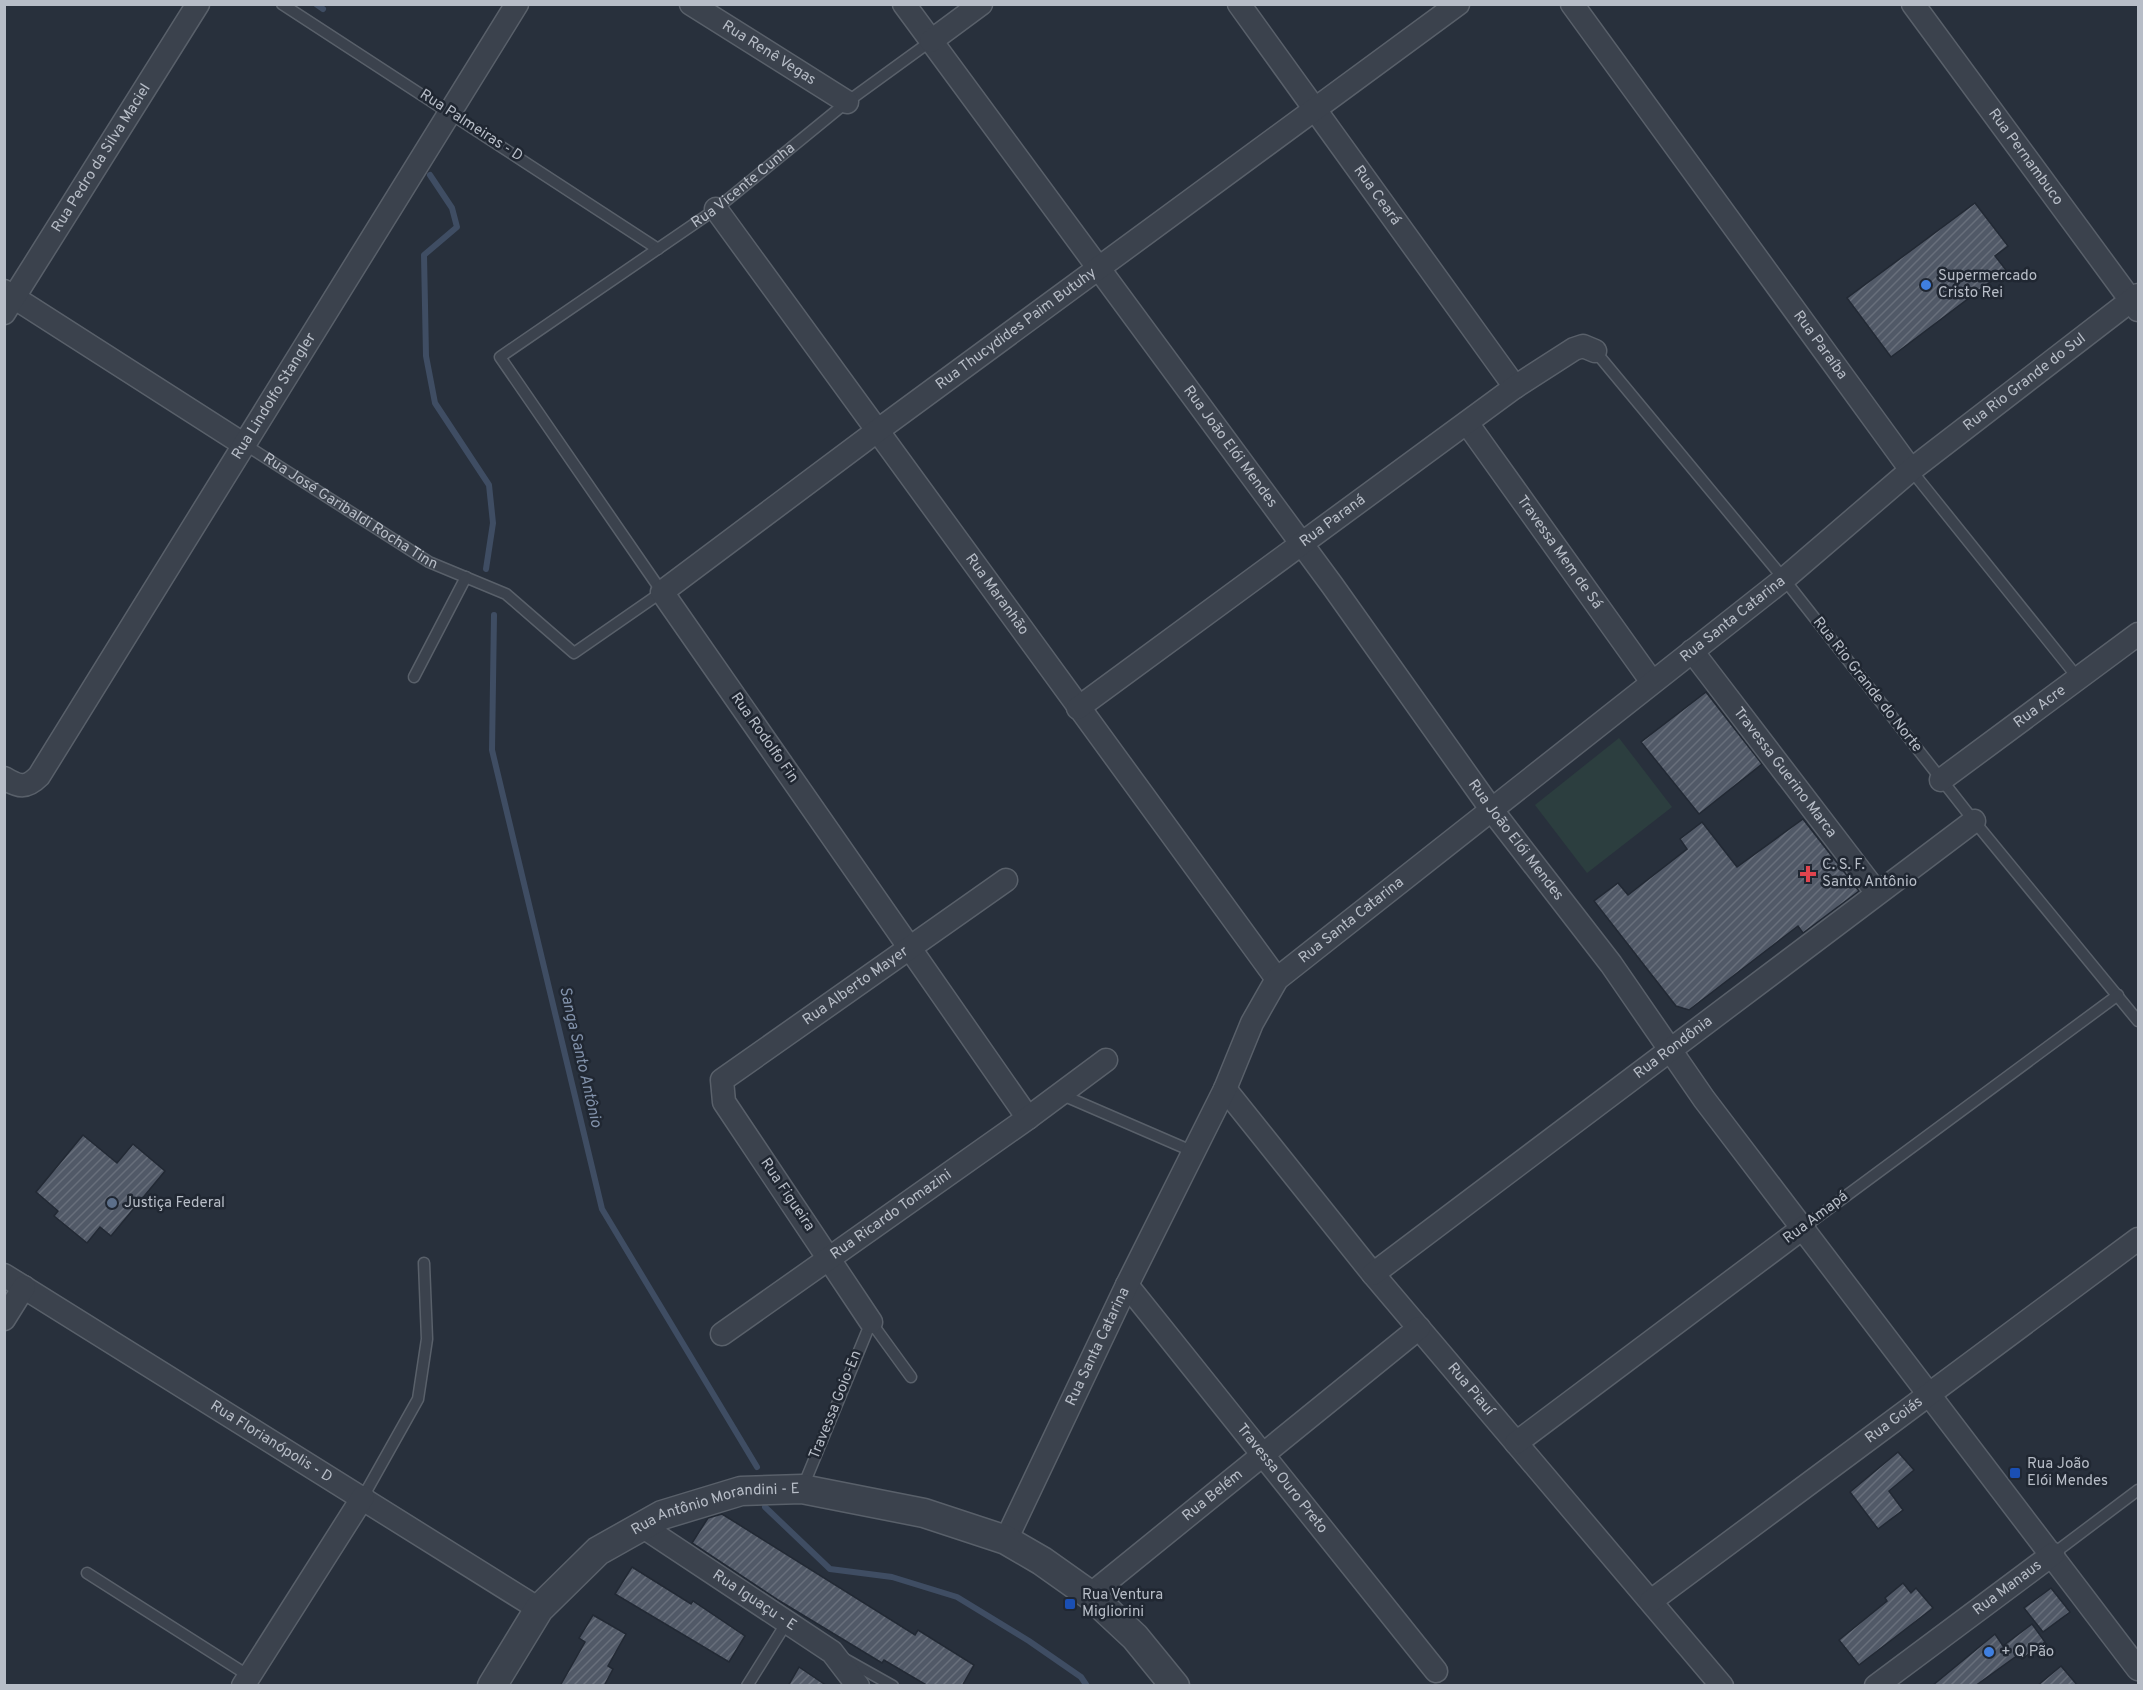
<svg xmlns="http://www.w3.org/2000/svg" width="2143" height="1690" viewBox="0 0 2143 1690" font-family="Overpass,sans-serif">
	<defs>
		<pattern id="building-hatch" width="6" height="6" patternUnits="userSpaceOnUse" patternTransform="scale(1.5)"><rect width="6" height="6" fill="#515967"/><path d="M-1 1l2-2M0 6l6-6M5 7l2-2" fill="none" stroke="#686f7b"/></pattern>
	</defs>
	<rect width="100%" height="100%" fill="#28303c"/>
	<polygon fill="#2c3e3f" points="1619,738 1672,807 1587,873 1535,805"/>
	<g fill="none" stroke-linecap="round" stroke-linejoin="round">
		<g stroke="#3f4d63" stroke-width="6">
			<polyline points="316,4 323,9"/>
			<polyline points="430,175 452,208 457,227 424,255 426,356 435,403 489,485 493,523 486,569"/>
			<polyline points="494,615 492,750 602,1209 757,1467"/>
			<polyline points="765,1507 830,1569 892,1577 957,1597 1029,1641 1081,1677 1087,1686"/>
		</g>
	</g>
	<g fill="url(#building-hatch)" stroke="#222934" stroke-width="1.5">
		<polygon points="1975,203 2008,246 1995,256 2006,270 1891,357 1847,298"/>
		<polygon points="1706,692 1762,764 1699,814 1641,742"/>
		<polygon points="1803,819 1859,891 1803,933 1798,926 1689,1010 1676,1006 1594,901 1618,883 1628,895 1687,849 1680,839 1702,822 1737,867"/>
		<polygon points="83,1135 117,1163 133,1144 165,1171 111,1236 100,1227 87,1243 54,1216 58,1211 36,1192"/>
		<polygon points="1898,1452 1914,1470 1889,1491 1903,1510 1878,1529 1850,1492"/>
		<polygon points="722,1514 915,1635 918,1630 974,1665 962,1686 928,1686 884,1660 882,1663 778,1600 692,1543 708,1518"/>
		<polygon points="632,1567 691,1604 693,1601 745,1636 729,1662 615,1594"/>
		<polygon points="1903,1583 1911,1593 1916,1588 1933,1608 1859,1665 1839,1640 1887,1601 1885,1598"/>
		<polygon points="2051,1588 2070,1612 2043,1632 2024,1608"/>
		<polygon points="593,1615 626,1634 608,1666 613,1669 604,1686 560,1686 585,1642 579,1638"/>
		<polygon points="2032,1624 2045,1642 2022,1659 2018,1655 1975,1686 1932,1686 1995,1634 2003,1646"/>
		<polygon points="2061,1666 2078,1686 2037,1686"/>
		<polygon points="799,1667 827,1686 788,1686"/>
	</g>
	<g fill="none" stroke-linecap="round" stroke-linejoin="round">
		<g stroke="#59606a" stroke-width="13">
			<g id="service">
				<polyline points="282,4 658,249"/>
				<polyline points="1595,351 1784,579 1974,821 2138,1021"/>
				<path id="s1" d="M 244,444 L 429,562 L 506,594 L 574,653 L 662,592 L 500,357 L 716,209 L 847,102 L 931,41"/>
				<polyline points="1911,470 2078,678"/>
				<polyline points="414,677 466,577"/>
				<polyline points="1060,1094 1194,1152"/>
				<polyline points="1804,1227 2118,995"/>
				<polyline points="871,1322 911,1377"/>
				<polyline points="802,1489 871,1322"/>
				<polyline points="363,1497 418,1399 427,1339 424,1263"/>
				<polyline points="2053,1554 2138,1490"/>
				<polyline points="87,1573 249,1676"/>
				<polyline points="845,1659 893,1686"/>
				<polyline points="747,1686 787,1622"/>
			</g>
		</g>
		<g stroke="#59606a" stroke-width="25">
			<g id="minor">
				<path id="s2" d="M 691,4 L 847,102"/>
				<path id="s3" d="M 904,4 L 1332,585 L 1491,809 L 1611,964 L 1704,1099 L 2138,1669"/>
				<path id="s4" d="M 1239,4 L 1515,387"/>
				<path id="s5" d="M 1572,4 L 1911,470"/>
				<path id="s6" d="M 1913,4 L 2138,310"/>
				<polyline points="931,41 981,4"/>
				<path id="s7" d="M 716,209 L 1277,979"/>
				<polyline points="4,291 243,444"/>
				<path id="s8" d="M 4,313 L 198,4"/>
				<path id="s9" d="M 1467,423 L 1652,682"/>
				<path id="s10" d="M 1692,651 L 1877,893"/>
				<path id="s11" d="M 1078,708 L 1515,387 L 1574,349 L 1583,346 L 1595,351"/>
				<path id="s12" d="M 4,778 C 19,787 26,789 39,776 L 517,4"/>
				<path id="s13" d="M 1941,780 L 2138,634"/>
				<path id="s14" d="M 1225,1089 L 1373,1274 L 1722,1686"/>
				<path id="s15" d="M 1028,1118 L 662,592 L 877,431 L 1458,4"/>
				<path id="s16" d="M 1373,1274 L 1974,821"/>
				<path id="s17" d="M 4,1275 L 539,1609"/>
				<path id="s18" d="M 1127,1285 L 1436,1671"/>
				<polyline points="4,1319 24,1287"/>
				<path id="s19" d="M 871,1322 L 724,1102 L 722,1080 L 1006,880"/>
				<path id="s20" d="M 722,1334 L 1028,1118 L 1106,1060"/>
				<polyline points="1516,1443 1804,1227"/>
				<path id="s21" d="M 642,1526 L 832,1652 L 858,1686"/>
				<path id="s22" d="M 1006,1540 L 1127,1285 L 1225,1089 L 1252,1023 L 1277,979 L 1784,579 L 1911,470 L 2138,295"/>
				<path id="s23" d="M 1090,1595 L 1419,1328"/>
				<path id="s24" d="M 1651,1601 L 2138,1239"/>
				<polyline points="243,1686 363,1497"/>
				<path id="s25" d="M 1876,1686 L 2053,1554"/>
			</g>
		</g>
		<g stroke="#59606a" stroke-width="31">
			<g id="tertiary">
				<path id="s26" d="M 492,1686 L 539,1609 L 598,1551 L 662,1515 L 741,1491 L 802,1489 L 924,1513 L 1006,1540 L 1042,1561 L 1090,1595 L 1135,1637 L 1175,1686"/>
			</g>
		</g>
		<use href="#service" stroke="#3b424d" stroke-width="10"/>
		<use href="#minor" stroke="#3b424d" stroke-width="22"/>
		<use href="#tertiary" stroke="#3b424d" stroke-width="28"/>
	</g>
	<g fill="#3f7fe0" stroke="#202732" stroke-width="2">
		<circle cx="1926" cy="285" r="6"/>
		<circle cx="1989" cy="1652" r="6"/>
	</g>
	<path fill="#e0444e" stroke="#202732" stroke-width="2" d="M1805 865h6v6h6v6h-6v6h-6v-6h-6v-6h6z"/>
	<circle fill="#5c6f8a" stroke="#202732" stroke-width="2" cx="112" cy="1203" r="6"/>
	<g fill="#1a4fb4" stroke="#202732" stroke-width="2">
		<rect x="2009" y="1467" width="12" height="12" rx="3"/>
		<rect x="1064" y="1598" width="12" height="12" rx="3"/>
	</g>
	<g text-anchor="middle" dominant-baseline="central" stroke-width="5" stroke-linejoin="round" paint-order="stroke">
		<g font-size="15" fill="#b7bdc7" stroke="#202732">
			<text stroke="none"><textPath href="#s2" startOffset="92">Rua Renê Vegas</textPath></text>
			<text transform="translate(471 126) rotate(33)">Rua Palmeiras - D</text>
			<text stroke="none"><textPath href="#s6" startOffset="190">Rua Pernambuco</textPath></text>
			<text stroke="none"><textPath href="#s8" startOffset="183">Rua Pedro da Silva Maciel</textPath></text>
			<text stroke="none"><textPath href="#s1" startOffset="1083">Rua Vicente Cunha</textPath></text>
			<text stroke="none"><textPath href="#s4" startOffset="236">Rua Ceará</textPath></text>
			<text stroke="none"><textPath href="#s15" startOffset="1082">Rua Thucydides Paim Butuhy</textPath></text>
			<text stroke="none"><textPath href="#s5" startOffset="422">Rua Paraíba</textPath></text>
			<text stroke="none"><textPath href="#s22" startOffset="1580">Rua Rio Grande do Sul</textPath></text>
			<text stroke="none"><textPath href="#s12" startOffset="486">Rua Lindolfo Stangler</textPath></text>
			<text stroke="none"><textPath href="#s3" startOffset="550">Rua João Elói Mendes</textPath></text>
			<text stroke="none"><textPath href="#s1" startOffset="126">Rua José Garibaldi Rocha Tinn</textPath></text>
			<text stroke="none"><textPath href="#s11" startOffset="316">Rua Paraná</textPath></text>
			<text stroke="none"><textPath href="#s9" startOffset="159">Travessa Mem de Sá</textPath></text>
			<text stroke="none"><textPath href="#s7" startOffset="477">Rua Maranhão</textPath></text>
			<text stroke="none"><textPath href="#s22" startOffset="1204">Rua Santa Catarina</textPath></text>
			<text transform="translate(1867 685) rotate(52)">Rua Rio Grande do Norte</text>
			<text stroke="none"><textPath href="#s13" startOffset="123">Rua Acre</textPath></text>
			<text transform="translate(764 738) rotate(55)">Rua Rodolfo Fin</text>
			<text stroke="none"><textPath href="#s10" startOffset="153">Travessa Guerino Marca</textPath></text>
			<text stroke="none"><textPath href="#s3" startOffset="1036">Rua João Elói Mendes</textPath></text>
			<text stroke="none"><textPath href="#s22" startOffset="718">Rua Santa Catarina</textPath></text>
			<text stroke="none"><textPath href="#s19" startOffset="450">Rua Alberto Mayer</textPath></text>
			<text stroke="none"><textPath href="#s16" startOffset="376">Rua Rondônia</textPath></text>
			<text transform="translate(787 1195) rotate(56)">Rua Figueira</text>
			<text stroke="none"><textPath href="#s20" startOffset="207">Rua Ricardo Tomazini</textPath></text>
			<text transform="translate(1816 1218) rotate(-37)">Rua Amapá</text>
			<text stroke="none"><textPath href="#s22" startOffset="214">Rua Santa Catarina</textPath></text>
			<text stroke="none"><textPath href="#s14" startOffset="388">Rua Piauí</textPath></text>
			<text transform="translate(836 1405) rotate(-68)">Travessa Goio-En</text>
			<text stroke="none"><textPath href="#s24" startOffset="303">Rua Goiás</textPath></text>
			<text stroke="none"><textPath href="#s17" startOffset="315">Rua Florianópolis - D</textPath></text>
			<text stroke="none"><textPath href="#s18" startOffset="248">Travessa Ouro Preto</textPath></text>
			<text stroke="none"><textPath href="#s23" startOffset="158">Rua Belém</textPath></text>
			<text stroke="none"><textPath href="#s26" startOffset="300">Rua Antônio Morandini - E</textPath></text>
			<text stroke="none"><textPath href="#s25" startOffset="164">Rua Manaus</textPath></text>
			<text stroke="none"><textPath href="#s21" startOffset="135">Rua Iguaçu - E</textPath></text>
		</g>
		<g font-size="15" fill="#b7bdc7" stroke="#202732" text-anchor="start">
			<text x="1938" y="276">Supermercado<tspan x="1938" dy="17">Cristo Rei</tspan></text>
			<text x="1822" y="865">C. S. F.<tspan x="1822" dy="17">Santo Antônio</tspan></text>
			<text x="124" y="1203">Justiça Federal</text>
			<text x="2027" y="1464">Rua João<tspan x="2027" dy="17">Elói Mendes</tspan></text>
			<text x="1082" y="1595">Rua Ventura<tspan x="1082" dy="17">Migliorini</tspan></text>
			<text x="2001" y="1652">+ Q Pão</text>
		</g>
		<g font-size="16" font-style="italic" fill="#8292ab" stroke="#202732">
			<text transform="translate(580 1057) rotate(77)">Sanga Santo Antônio</text>
		</g>
	</g>
	<rect width="2143" height="1690" fill="none" stroke="#b7bdc7" stroke-width="12"/>
</svg>
